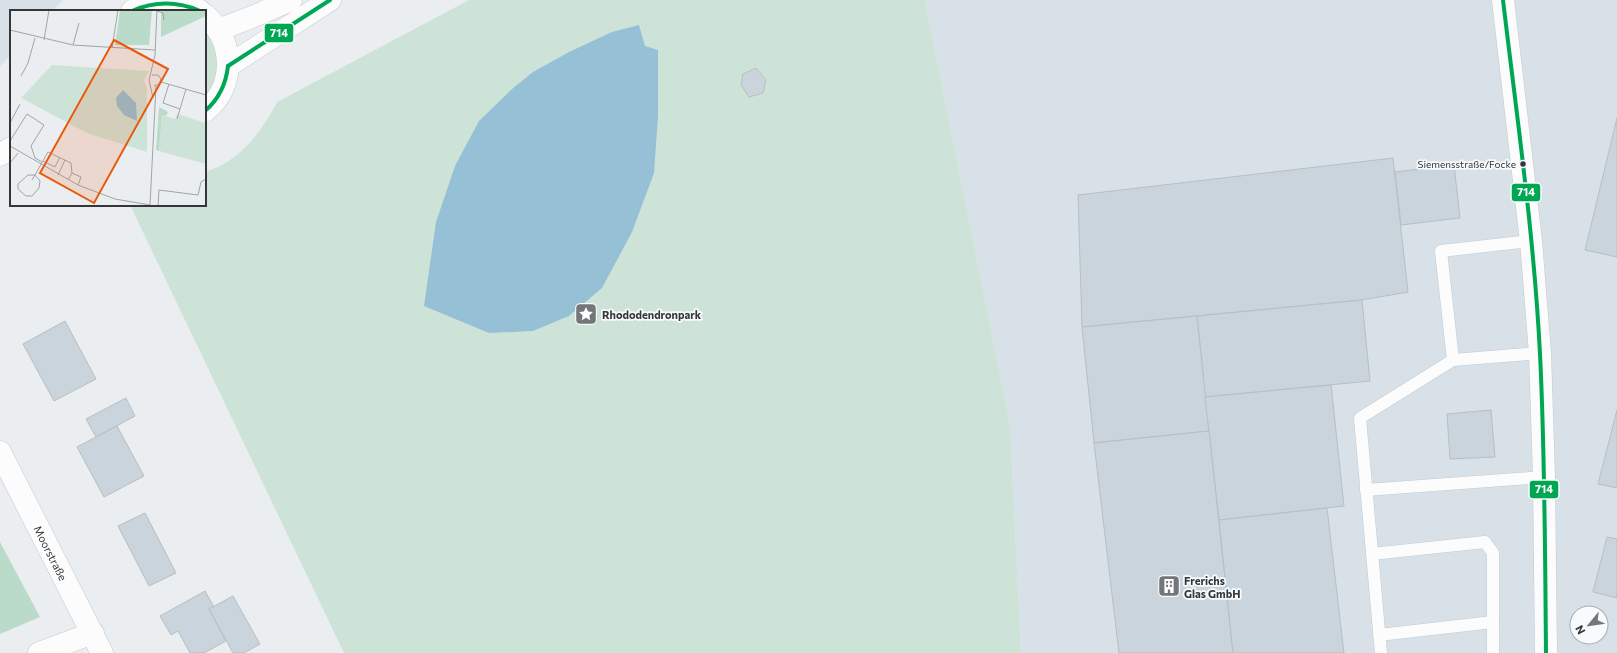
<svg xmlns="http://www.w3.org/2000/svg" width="1617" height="653" viewBox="0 0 1617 653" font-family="Commissioner,sans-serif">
	<rect width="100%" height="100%" fill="#ebeef0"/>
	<g fill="#d8e1e8" fill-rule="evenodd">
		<polygon points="0,0 63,0 52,11 11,11 11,55 0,66"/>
		<path d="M 925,0 L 1617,0 L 1617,653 L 1021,653 L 1010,424 ZM 1577,613 L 1601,613 L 1601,637 L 1577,637 Z"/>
	</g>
	<g fill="#cee3d8">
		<path d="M 469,0 L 925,0 L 1010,424 L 1021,653 L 344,653 L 130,205 L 205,205 L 205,172 C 239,162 261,133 277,102 Z"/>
		<polygon points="205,26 213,35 220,70 205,100"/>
	</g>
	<polygon fill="#badbc9" points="0,542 40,617 0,634"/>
	<polygon fill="#95c0d6" points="639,25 645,46 658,50 658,116 654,173 632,232 602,288 569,316 533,331 489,333 424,306 436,222 455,166 479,121 512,89 533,72 569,52 612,32"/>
	<g fill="#c9d4dd" stroke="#bbbebf">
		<polygon points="756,68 766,80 763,93 749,97 741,85 743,74"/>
		<polygon points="1617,118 1617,257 1585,250"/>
		<polygon points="1393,158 1408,292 1362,300 1082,327 1078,195"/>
		<polygon points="1454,165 1460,218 1401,225 1395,172"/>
		<polygon points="1362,300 1370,381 1205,397 1197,316"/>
		<polygon points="1197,316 1209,431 1094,443 1082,327"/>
		<polygon points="65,321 96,379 54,401 23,344"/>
		<polygon points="1331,385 1344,506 1219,520 1205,397"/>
		<polygon points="126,398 135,416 96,437 86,419"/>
		<polygon points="1491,410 1495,457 1450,459 1447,414"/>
		<polygon points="1617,410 1617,488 1598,484"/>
		<polygon points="117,426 144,476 104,497 77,447"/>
		<polygon points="1209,431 1233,653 1119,653 1094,443"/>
		<polygon points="1327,508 1344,653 1233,653 1219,520"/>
		<polygon points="145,513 176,573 149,586 118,526"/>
		<polygon points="1607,537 1617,539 1617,598 1593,592"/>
		<polygon points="205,591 214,607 209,609 226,641 204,653 190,653 178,631 171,635 160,616"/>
		<polygon points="233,596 260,644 244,653 233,653 209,609"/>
	</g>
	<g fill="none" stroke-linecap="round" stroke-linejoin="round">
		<g stroke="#c6c9ca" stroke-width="13">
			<g id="service">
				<polyline points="1453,360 1441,251 1531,241"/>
				<polyline points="1366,490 1544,477"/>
				<polyline points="1372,554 1485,542 1493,553 1493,653"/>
				<polyline points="1379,635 1493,622"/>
				<polyline points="1381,653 1360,418 1453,360 1540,353"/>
			</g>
		</g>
		<g stroke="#c6c9ca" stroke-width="23">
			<g id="minor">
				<polyline points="1503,0 1531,241 1540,353 1544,477 1546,653"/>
				<path id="s1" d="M 0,452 L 102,653"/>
				<polyline points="39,653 93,633"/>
			</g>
		</g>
		<g stroke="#c6c9ca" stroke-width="23">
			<g id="tertiary">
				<path d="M 132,11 C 153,0 179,0 200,11"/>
				<path d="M 205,15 C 235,40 236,87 205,111"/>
				<polyline points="218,30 252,17 291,0"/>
				<polyline points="228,66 330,0"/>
				<polyline points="0,155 11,148"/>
			</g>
		</g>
		<use href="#service" stroke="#fcfcfd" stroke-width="12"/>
		<use href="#minor" stroke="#fcfcfd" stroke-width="22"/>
		<use href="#tertiary" stroke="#fcfcfd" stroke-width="22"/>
		<g stroke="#f7fbfe" stroke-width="7">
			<g id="bus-1">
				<path d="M 1503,0 C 1517,118 1534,235 1540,354 C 1545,453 1545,553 1546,653"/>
				<path d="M 132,11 C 155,1 177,1 200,11"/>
				<polyline points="228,66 330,0"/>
				<path d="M 205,111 C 219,99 226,84 228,66"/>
			</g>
		</g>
		<use href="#bus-1" stroke="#00a651" stroke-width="4"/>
	</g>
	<defs>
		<g id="sight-square" transform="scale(1.15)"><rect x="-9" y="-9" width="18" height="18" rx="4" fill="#747678" stroke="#f7fbfe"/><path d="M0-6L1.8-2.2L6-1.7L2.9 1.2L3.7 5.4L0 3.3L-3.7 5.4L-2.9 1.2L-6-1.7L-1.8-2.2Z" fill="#fff"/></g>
		<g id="building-square" transform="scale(1.15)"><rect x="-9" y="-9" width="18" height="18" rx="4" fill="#747678" stroke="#f7fbfe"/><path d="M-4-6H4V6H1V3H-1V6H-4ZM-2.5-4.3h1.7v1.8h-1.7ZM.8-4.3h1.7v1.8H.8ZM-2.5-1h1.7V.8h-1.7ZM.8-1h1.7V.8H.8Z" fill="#fff"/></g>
	</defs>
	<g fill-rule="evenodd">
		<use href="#sight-square" x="586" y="314"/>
		<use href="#building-square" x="1169" y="586"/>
	</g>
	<circle fill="#343638" stroke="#f7fbfe" stroke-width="1.5" cx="1523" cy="164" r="3.5"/>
	<g text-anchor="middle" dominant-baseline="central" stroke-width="3.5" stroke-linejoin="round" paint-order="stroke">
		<g font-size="10" fill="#343638" stroke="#f7fbfe" text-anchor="end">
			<text x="1516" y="164">Siemensstraße/Focke</text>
		</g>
		<g font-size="11" font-weight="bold" fill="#343638" stroke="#f7fbfe" text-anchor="start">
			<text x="602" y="314">Rhododendronpark</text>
			<text x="1184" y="580">Frerichs<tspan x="1184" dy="13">Glas GmbH</tspan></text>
		</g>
		<g font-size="11" fill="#343638" stroke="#f7fbfe">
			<text stroke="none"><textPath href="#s1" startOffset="113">Moorstraße</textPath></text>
		</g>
	</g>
	<g transform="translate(10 10)">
		<rect width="196" height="196" fill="#ebeef0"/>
		<path d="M 42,55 L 139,61 L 134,70 L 137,78 L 137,142 L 77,123 L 11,88 ZM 167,104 L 196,113 L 196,154 L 149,141 L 152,105 L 165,109 Z" fill="#cee3d8"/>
		<path d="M 110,0 L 142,0 L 139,35 L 105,35 ZM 151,0 L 196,0 L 196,6 L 151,27 ZM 149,97 L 158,102 L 156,106 L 152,105 L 149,141 L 146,140 Z" fill="#badbc9"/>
		<path d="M 113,80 L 126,93 L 127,111 L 114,105 L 107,96 L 106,88 Z" fill="#95c0d6"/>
		<path fill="none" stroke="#a2a4a6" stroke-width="1" d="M 147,1 L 153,3 L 154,10M 0,20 L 63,35 L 145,40M 34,30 L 39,0M 63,35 L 69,13M 102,38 L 108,0M 142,65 L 148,65 L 151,69 L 149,74 L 144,76M 11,66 L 18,53 L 25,28M 151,72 L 196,85M 159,74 L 153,93 L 170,99M 143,88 L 139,70 L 145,45 L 147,0M 167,109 L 176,79M 0,113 L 10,94M 0,131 L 17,104 L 34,115 L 21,136 L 25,148 L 32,152M 0,136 L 68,175 L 105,189 L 140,195M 33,151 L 45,157 L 50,147M 0,153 L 8,143M 62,163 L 71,167 L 68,175M 48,165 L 55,150M 22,170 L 25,165 L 30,171 L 29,178 L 22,186 L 16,186 L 8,179 L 8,174 L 18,165 L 25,165 L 38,142 L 61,153 L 62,163 L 58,170M 140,195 L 146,76M 148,196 L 149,180 L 188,185 L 191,172 L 196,169"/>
		<path fill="#e8590c" fill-opacity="0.15" stroke="#e8590c" stroke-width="2" d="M 104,30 L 158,59 L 84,193 L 30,163 Z"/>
		<rect width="196" height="196" fill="none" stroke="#343638" stroke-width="2"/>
	</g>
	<g stroke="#f7fbfe" stroke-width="1.5">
		<rect x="264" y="23" width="30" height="20" rx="4" fill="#00a651"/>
		<rect x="1511" y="183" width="30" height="19" rx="4" fill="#00a651"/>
		<rect x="1529" y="480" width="30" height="19" rx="4" fill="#00a651"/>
	</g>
	<g font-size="11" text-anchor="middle" font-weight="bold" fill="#fff">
		<text x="279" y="37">714</text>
		<text x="1526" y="196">714</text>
		<text x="1544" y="493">714</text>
	</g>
	<g transform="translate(1589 625) rotate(241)"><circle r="19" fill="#f7fbfe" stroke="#a9acaf"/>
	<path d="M0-3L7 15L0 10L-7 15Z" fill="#747678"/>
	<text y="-6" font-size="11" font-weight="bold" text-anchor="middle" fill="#343638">N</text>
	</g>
</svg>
